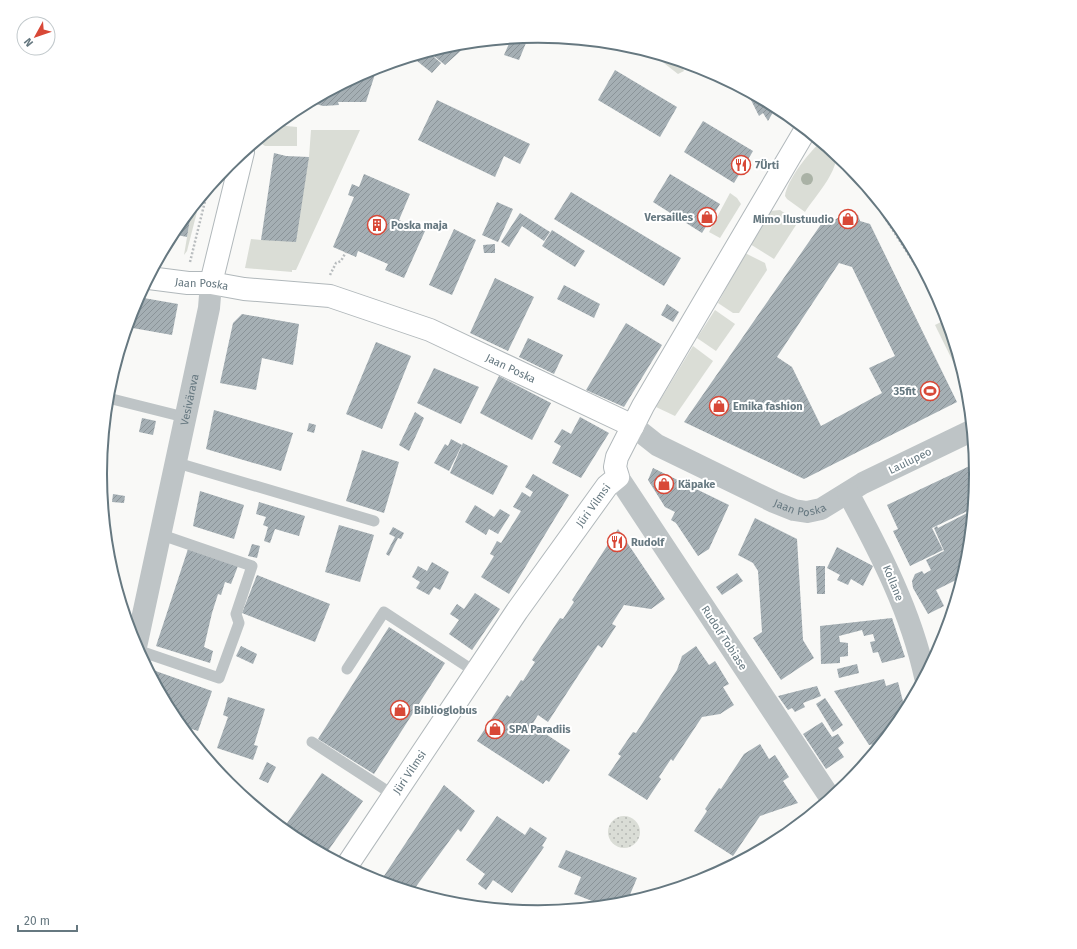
<svg xmlns="http://www.w3.org/2000/svg" width="1077" height="949" viewBox="0 0 1077 949" font-family="'Fira Sans',sans-serif">
	<defs>
		<pattern id="park-dots" width="8" height="8" patternUnits="userSpaceOnUse"><rect width="8" height="8" fill="#daddd6"/><path d="M2 2h.1M6 6h.1" fill="none" stroke="#b5b8b3" stroke-width="1.8" stroke-linecap="round"/></pattern>
		<pattern id="building-hatch" width="6" height="6" patternUnits="userSpaceOnUse"><rect width="6" height="6" fill="#a5afb4"/><path d="M-1 1l2-2M0 6l6-6M5 7l2-2" fill="none" stroke="#8a9398"/></pattern>
	</defs>
	<rect width="100%" height="100%" fill="#f9f9f7"/>
	<g fill="#daddd6">
		<polygon points="651,53 679,61 684,71 678,74"/>
		<polygon points="276,125 297,127 297,146 265,146 262,144 265,134"/>
		<polygon points="311,130 360,130 296,270 292,270 292,272 245,268 251,239 261,240 309,157"/>
		<path d="M 821,142 L 837,155 C 835,176 816,195 805,212 L 787,199 L 785,196 C 787,180 809,152 821,142 Z"/>
		<polygon points="730,193 737,198 741,204 720,238 709,232"/>
		<polygon points="200,200 187,251 184,255 192,208"/>
		<polygon points="780,210 798,222 774,259 750,244 770,211"/>
		<polygon points="745,253 765,263 767,270 739,313 733,313 718,303"/>
		<polygon points="715,310 735,324 716,351 697,338"/>
		<polygon points="943,321 955,344 967,384 965,386 935,325"/>
		<polygon points="693,346 713,361 675,416 656,407"/>
	</g>
	<circle fill="url(#park-dots)" cx="624" cy="832" r="16"/>
	<g fill="url(#building-hatch)" fill-rule="evenodd">
		<polygon points="528,38 519,60 504,55 511,39"/>
		<polygon points="453,44 460,44 465,47 445,65 429,52 444,47 448,50"/>
		<polygon points="428,52 441,63 432,73 412,57"/>
		<polygon points="377,68 366,102 338,102 339,105 323,106 309,102"/>
		<polygon points="615,70 677,107 660,137 598,100"/>
		<polygon points="746,90 776,107 768,121 763,113 759,116"/>
		<polygon points="437,100 530,144 520,164 504,156 495,177 418,140"/>
		<polygon points="703,121 753,151 734,183 684,152"/>
		<polygon points="274,153 286,156 309,157 296,242 261,240"/>
		<polygon points="364,174 410,194 399,220 425,231 404,278 385,270 388,264 358,251 356,257 333,247 354,197 348,195 352,184 359,187"/>
		<polygon points="670,174 720,204 702,233 653,202"/>
		<polygon points="571,192 681,258 664,286 554,219"/>
		<polygon points="497,202 513,209 498,242 482,235"/>
		<polygon points="192,208 187,237 172,234 174,231"/>
		<polygon points="520,213 550,232 544,241 522,226 509,247 501,242"/>
		<path d="M 846,213 L 852,213 L 858,215 L 860,221 L 870,224 L 957,402 L 804,479 L 684,422 L 824,220 L 836,219 ZM 839,263 L 852,267 L 895,356 L 869,368 L 882,393 L 821,426 L 792,367 L 777,357 Z"/>
		<polygon points="454,229 476,240 452,295 429,285"/>
		<polygon points="552,230 585,251 575,267 542,246"/>
		<polygon points="495,244 495,253 484,253 483,245"/>
		<polygon points="495,278 534,297 508,351 470,333"/>
		<polygon points="564,285 600,304 594,318 557,299"/>
		<polygon points="138,297 178,304 172,335 127,327"/>
		<polygon points="667,304 679,312 673,322 661,315"/>
		<polygon points="242,314 299,324 293,365 262,358 256,390 220,383 233,323"/>
		<polygon points="626,323 662,345 624,407 586,390"/>
		<polygon points="528,338 563,355 554,374 519,357"/>
		<polygon points="376,342 411,356 382,429 346,414"/>
		<polygon points="434,368 479,387 461,424 417,403"/>
		<polygon points="499,376 551,403 532,440 480,413"/>
		<polygon points="214,410 293,433 281,471 206,449"/>
		<polygon points="415,412 424,418 409,451 399,445"/>
		<polygon points="580,417 609,433 581,478 552,463 561,446 554,442 562,429 571,434"/>
		<polygon points="142,418 156,421 153,435 139,432"/>
		<polygon points="309,423 316,425 314,433 307,431"/>
		<polygon points="451,439 462,445 449,471 434,463 445,444 448,446"/>
		<polygon points="463,443 508,466 493,495 450,473"/>
		<polygon points="362,450 399,462 384,513 346,501"/>
		<polygon points="976,463 977,475 974,508 932,528 943,550 910,566 893,531 898,529 887,505"/>
		<polygon points="653,468 729,505 709,549 698,556 676,523 671,520 675,512 665,507 648,480"/>
		<polygon points="533,474 569,495 509,594 481,577 494,556 490,554 497,541 501,543 521,511 513,507 522,492 530,497 533,492 525,487"/>
		<polygon points="200,491 244,505 234,539 193,526"/>
		<polygon points="113,494 125,496 124,503 112,502"/>
		<polygon points="259,502 305,516 299,536 275,529 270,543 264,541 268,527 263,525 266,517 256,514"/>
		<polygon points="475,505 494,517 500,509 510,515 498,534 489,529 486,535 465,522"/>
		<polygon points="973,510 969,560 964,576 936,590 944,606 928,614 913,588 912,581 915,574 922,571 924,574 931,570 926,560 944,551 934,528 937,526 938,528"/>
		<polygon points="755,518 797,539 803,640 814,658 781,680 753,638 762,632 758,571 753,563 738,555"/>
		<polygon points="339,525 374,535 360,582 325,572"/>
		<polygon points="393,527 404,533 401,539 398,538 389,556 386,554 395,537 389,534"/>
		<polygon points="618,529 665,599 651,609 624,605 612,624 616,626 602,648 598,645 548,722 538,715 532,725 570,750 549,782 546,780 543,784 477,741 507,695 510,697 521,680 523,681 535,662 532,660 560,618 563,619 574,602 572,600"/>
		<polygon points="252,544 260,546 257,558 248,556"/>
		<polygon points="837,547 873,566 863,586 851,579 848,585 837,580 840,575 827,568"/>
		<polygon points="188,549 238,566 231,584 225,582 221,595 218,594 212,613 204,647 213,651 210,663 156,646"/>
		<polygon points="432,562 449,572 440,590 434,587 429,595 416,588 420,582 412,577 418,566 427,571"/>
		<polygon points="816,566 825,566 825,594 817,594"/>
		<polygon points="737,573 743,581 722,595 716,587"/>
		<polygon points="257,575 330,604 315,642 242,613"/>
		<polygon points="475,593 500,609 472,650 449,634 459,620 450,614 457,604 464,609"/>
		<polygon points="892,618 905,657 882,663 878,652 873,653 870,642 875,641 873,634 864,636 862,630 839,636 840,642 848,643 848,656 840,657 840,663 821,664 820,626"/>
		<polygon points="389,627 445,663 374,774 318,739"/>
		<polygon points="241,646 257,654 253,664 236,656"/>
		<polygon points="696,646 709,665 715,661 729,684 723,687 734,705 720,714 702,717 673,761 671,759 659,777 661,779 647,800 608,775 621,756 618,754 633,732 636,733 677,670 682,656"/>
		<polygon points="857,664 859,673 839,678 837,669"/>
		<polygon points="150,669 212,691 198,731 179,725 174,718 149,672"/>
		<polygon points="884,679 886,686 898,682 906,713 884,742 869,745 834,691"/>
		<polygon points="817,686 821,696 803,703 805,707 795,712 792,708 788,710 778,696"/>
		<polygon points="228,697 265,709 254,745 258,746 253,760 217,748 228,717 223,715"/>
		<polygon points="825,698 843,725 833,732 816,704"/>
		<polygon points="822,722 832,737 838,734 844,743 838,748 844,757 826,769 803,734"/>
		<polygon points="760,744 769,759 775,755 789,777 783,781 798,803 760,816 733,856 694,831 707,811 705,809 719,788 721,789 744,754"/>
		<polygon points="267,762 276,767 268,783 259,779"/>
		<polygon points="322,773 363,801 325,855 295,839 283,829"/>
		<polygon points="852,780 844,789 839,782"/>
		<polygon points="226,782 241,788 239,793 228,784"/>
		<polygon points="444,785 475,811 461,832 458,829 412,892 380,882"/>
		<polygon points="497,816 525,835 530,827 547,838 542,846 544,847 512,893 493,880 486,890 478,884 485,874 466,860"/>
		<polygon points="566,850 637,878 626,904 605,906 574,894 581,877 558,867"/>
		<polygon points="683,881 690,885 680,888"/>
	</g>
	<g fill="none" stroke-linecap="round" stroke-linejoin="round">
		<g stroke="#b1b8bb" stroke-width="24">
			<g id="secondary">
				<path id="s3" d="M 149,278 L 188,283 L 211,283 L 244,289 L 330,296 L 430,330 L 633,426"/>
				<polyline points="211,283 243,152"/>
				<path id="s4" d="M 346,867 L 517,611 L 607,486 L 618,477 L 615,467 L 617,457 L 643,406 L 806,129"/>
			</g>
		</g>
		<g stroke="#b9bdbf" stroke-width="2.5" stroke-dasharray="2 2" stroke-linecap="butt">
			<polyline points="858,176 945,311"/>
			<polyline points="190,262 208,189"/>
			<polyline points="330,275 336,263 341,261 346,252"/>
		</g>
		<g stroke="#bec4c6" stroke-width="11">
			<polyline points="108,398 184,417"/>
			<polyline points="174,462 374,521"/>
			<polyline points="137,650 219,678 239,623 236,614 252,566 159,534"/>
			<polyline points="347,669 384,612 477,673"/>
			<polyline points="312,742 395,796"/>
		</g>
		<g stroke="#bec4c6" stroke-width="22">
			<path id="s1" d="M 633,426 L 657,445 L 774,502 L 794,510 L 807,512 L 821,509 L 863,483 L 973,430"/>
			<polyline points="618,477 831,799"/>
			<path d="M 848,493 C 880,552 911,612 925,677"/>
			<path id="s2" d="M 136,647 L 209,308 L 211,283"/>
		</g>
		<use href="#secondary" stroke="#fff" stroke-width="22"/>
	</g>
	<circle fill="#aab2a6" cx="807" cy="179" r="6"/>
	<defs>
		<g id="restaurant-ring" transform="scale(1)"><circle r="9.5" fill="#fff" stroke="#d84837" stroke-width="1.5"/><path d="M-5-6h1v4h1v-4h1v4h1v-4h1v5L-1.5 .5V6h-2V.5L-5-1ZM5-6V6H3V1.5H1.5Q1.5-4 5-6Z" fill="#d84837"/></g>
		<g id="shop-ring" transform="scale(1)"><circle r="9.5" fill="#fff" stroke="#d84837" stroke-width="1.5"/><path d="M-5-2.5h2.3a2.7 3.5 0 0 1 5.4 0H5L5.5 6h-11ZM-1.5-2.5h3a1.5 2.3 0 0 0-3 0Z" fill="#d84837"/></g>
		<g id="building-ring" transform="scale(1)"><circle r="9.5" fill="#fff" stroke="#d84837" stroke-width="1.5"/><path d="M-4-6H4V6H1V3H-1V6H-4ZM-2.5-4.3h1.7v1.8h-1.7ZM.8-4.3h1.7v1.8H.8ZM-2.5-1h1.7V.8h-1.7ZM.8-1h1.7V.8H.8Z" fill="#d84837"/></g>
		<g id="stadium-ring" transform="scale(1)"><circle r="9.5" fill="#fff" stroke="#d84837" stroke-width="1.5"/><path d="M0-5a6.5 5 0 1 0 0 10a6.5 5 0 1 0 0-10ZM-3.5-1.8h7v3.6h-7Z" fill="#d84837"/></g>
	</defs>
	<g fill-rule="evenodd">
		<use href="#restaurant-ring" x="741" y="165"/>
		<use href="#shop-ring" x="707" y="217"/>
		<use href="#shop-ring" x="848" y="219"/>
		<use href="#building-ring" x="377" y="225"/>
		<use href="#stadium-ring" x="930" y="391"/>
		<use href="#shop-ring" x="719" y="406"/>
		<use href="#shop-ring" x="664" y="484"/>
		<use href="#restaurant-ring" x="617" y="542"/>
		<use href="#shop-ring" x="400" y="710"/>
		<use href="#shop-ring" x="495" y="729"/>
	</g>
	<g text-anchor="middle" dominant-baseline="central" stroke-width="4" stroke-linejoin="round" paint-order="stroke">
		<g font-size="11" font-weight="bold" fill="#667880" stroke="#fff" text-anchor="start">
			<text x="755" y="165">7Ürti</text>
			<text x="693" y="217" text-anchor="end">Versailles</text>
			<text x="834" y="219" text-anchor="end">Mimo Ilustuudio</text>
			<text x="391" y="225">Poska maja</text>
			<text x="916" y="391" text-anchor="end">35fit</text>
			<text x="733" y="406">Emika fashion</text>
			<text x="678" y="484">Käpake</text>
			<text x="631" y="542">Rudolf</text>
			<text x="414" y="710">Biblioglobus</text>
			<text x="509" y="729">SPA Paradiis</text>
		</g>
		<g font-size="11" fill="#667880" stroke="#fff">
			<text stroke="none"><textPath href="#s3" startOffset="53">Jaan Poska</textPath></text>
			<text stroke="none"><textPath href="#s3" startOffset="377">Jaan Poska</textPath></text>
			<text stroke="none"><textPath href="#s2" startOffset="253">Vesivärava</textPath></text>
			<text transform="translate(910 461) rotate(-26)">Laulupeo</text>
			<text stroke="none"><textPath href="#s1" startOffset="188">Jaan Poska</textPath></text>
			<text stroke="none"><textPath href="#s4" startOffset="438">Jüri Vilmsi</textPath></text>
			<text transform="translate(893 583) rotate(68)">Kollane</text>
			<text transform="translate(724 638) rotate(57)">Rudolf Tobiase</text>
			<text stroke="none"><textPath href="#s4" startOffset="114">Jüri Vilmsi</textPath></text>
		</g>
	</g>
	<path d="M0 0H1077V949H0ZM107 474a431 431 0 1 1 862 0a431 431 0 1 1-862 0Z" fill="#fff" fill-rule="evenodd"/>
	<path fill="none" stroke="#667880" stroke-width="2" d="M107 474a431 431 0 1 1 862 0a431 431 0 1 1-862 0Z"/>
	<g transform="translate(36 36) rotate(230)"><circle r="19" fill="#ffffff" stroke="#c2c9cc"/>
	<path d="M0-3L7 15L0 10L-7 15Z" fill="#d84837"/>
	<text y="-6" font-size="11" font-weight="bold" text-anchor="middle" fill="#667880">N</text>
	</g>
	<path d="M18 925v6h59v-6" fill="none" stroke="#667880" stroke-width="2"/>
	<text x="24" y="925" font-size="12" fill="#667880" stroke="#ffffff" stroke-width="3" paint-order="stroke">20 m</text>
</svg>
